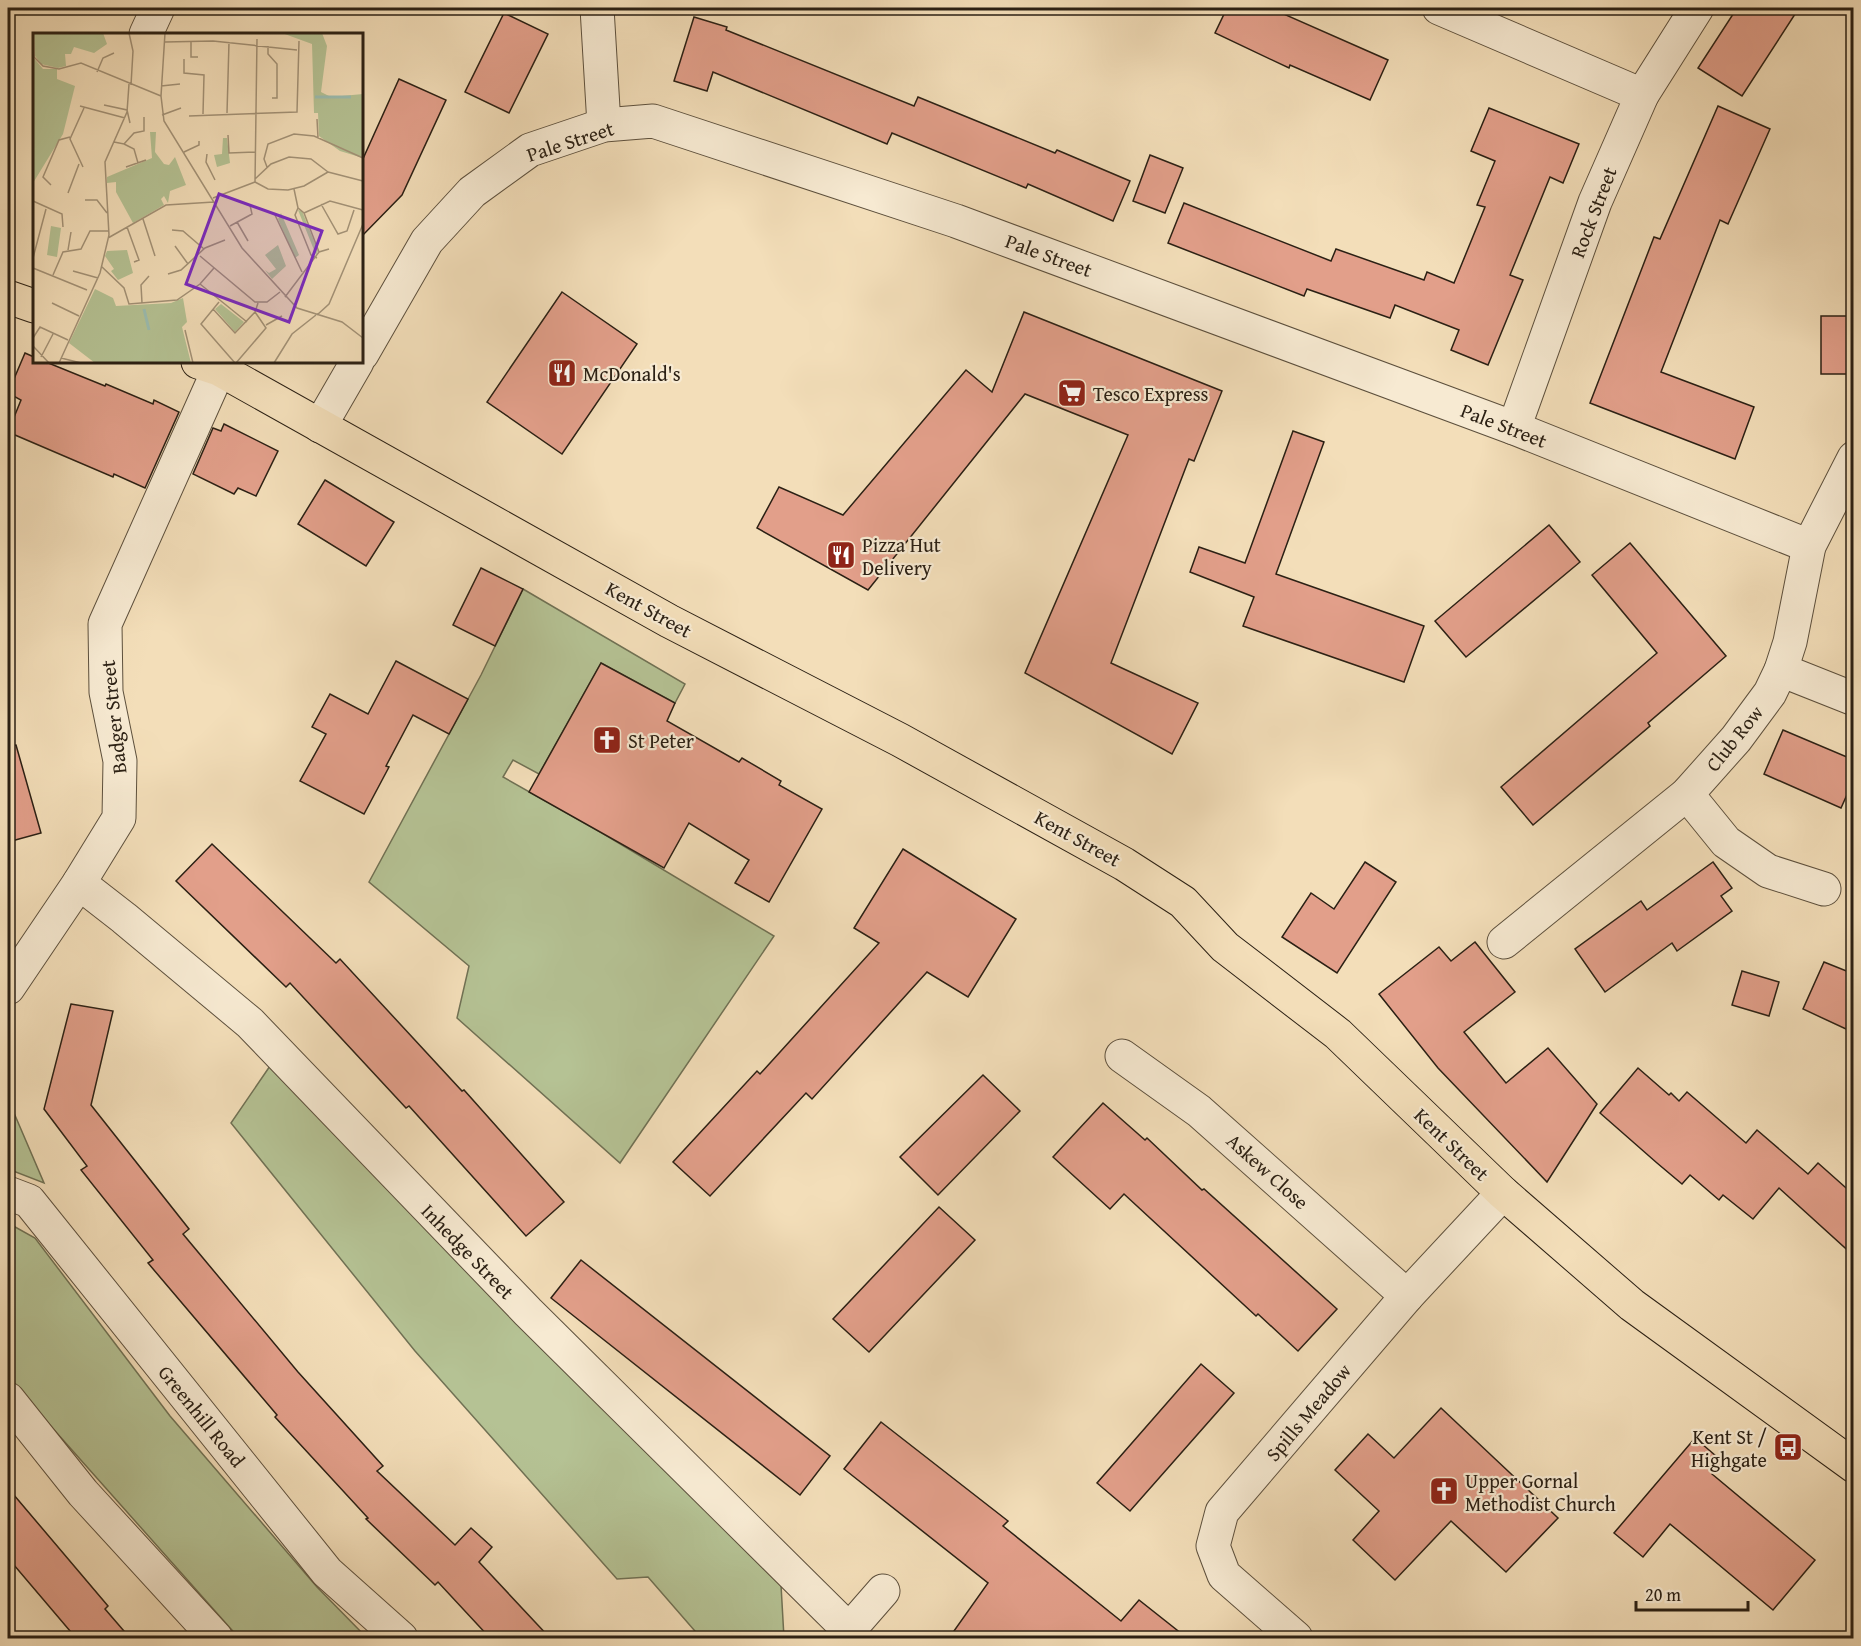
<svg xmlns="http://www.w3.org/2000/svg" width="1861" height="1646" viewBox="0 0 1861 1646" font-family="'Gentium Book Plus',serif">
	<rect width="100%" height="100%" fill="#f3deb9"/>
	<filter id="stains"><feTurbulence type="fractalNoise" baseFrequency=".00333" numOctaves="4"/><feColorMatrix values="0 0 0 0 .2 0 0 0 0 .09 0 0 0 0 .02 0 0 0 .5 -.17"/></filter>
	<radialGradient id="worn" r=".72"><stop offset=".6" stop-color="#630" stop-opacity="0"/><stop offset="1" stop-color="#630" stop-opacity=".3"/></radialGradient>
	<g fill="#b5c294" stroke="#707154" stroke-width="1.5">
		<polygon points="523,589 685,684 675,703 601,663 539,774 513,760 503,777 602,833 774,936 620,1163 457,1018 469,966 369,882 481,675"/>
		<polygon points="270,1066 781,1585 784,1638 701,1638 648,1577 617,1579 415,1351 231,1123"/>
		<polygon points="8,1099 44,1183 8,1169"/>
		<polygon points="8,1223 35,1238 170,1416 317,1587 367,1638 239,1638 8,1378"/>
	</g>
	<g fill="#e29f8a" stroke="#2b2014" stroke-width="1.5">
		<polygon points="1227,8 1270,8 1388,60 1370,100 1290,65 1289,68 1215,33"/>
		<polygon points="1737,8 1799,8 1742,96 1698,68"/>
		<polygon points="504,13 548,34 509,113 465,92"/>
		<polygon points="694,17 727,27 726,30 914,106 918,97 1055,153 1057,150 1130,181 1113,221 1028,184 1026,188 892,133 887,144 713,72 707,91 674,81"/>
		<polygon points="399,79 446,100 402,195 362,236 362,161"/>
		<polygon points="1718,106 1770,129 1728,224 1720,220 1661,372 1754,407 1735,459 1590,403 1654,237 1660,239"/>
		<polygon points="1489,108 1579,144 1563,183 1550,177 1510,275 1523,280 1488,365 1451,350 1459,330 1395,305 1390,318 1307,289 1304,296 1168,243 1184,203 1331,261 1336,249 1424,280 1427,272 1454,283 1485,207 1477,205 1495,161 1471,151"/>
		<polygon points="1150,155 1183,168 1165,213 1133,201"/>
		<polygon points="562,292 637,344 562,454 487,402"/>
		<polygon points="1024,312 1222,391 1194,461 1189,459 1111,663 1198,703 1172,754 1025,673 1128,435 1025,394 868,590 757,528 779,487 843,515 966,370 992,392"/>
		<rect x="1821" y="316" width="33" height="58"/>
		<polygon points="25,353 34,357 34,362 46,362 105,386 106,384 153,404 154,400 179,412 145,488 114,474 113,477 8,432 21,400 8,393"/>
		<polygon points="224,424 278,451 256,496 238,488 234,494 193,474 213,428 221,431"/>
		<polygon points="1293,431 1324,442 1276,574 1424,626 1404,682 1243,626 1254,597 1190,572 1199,547 1245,563"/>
		<polygon points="325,480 394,522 366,566 298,524"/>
		<polygon points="1549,525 1580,562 1466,657 1435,621"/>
		<polygon points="1630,543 1726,656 1648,723 1650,726 1533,825 1501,787 1657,653 1592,575"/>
		<polygon points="481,568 523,589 495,646 453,625"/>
		<polygon points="396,661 468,699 449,734 413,715 386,766 389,767 364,814 300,781 326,734 312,727 330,694 368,714"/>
		<polygon points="601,663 675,703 667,721 739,762 742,758 781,781 779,785 822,809 769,902 735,883 749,860 689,823 664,868 529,792"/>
		<polygon points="1783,730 1854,760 1854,779 1841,808 1764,774"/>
		<polygon points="16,745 41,833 8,842 8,746"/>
		<polygon points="212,844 336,963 340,959 462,1091 464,1090 564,1202 526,1236 409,1106 406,1108 290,983 286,987 176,881"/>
		<polygon points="903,849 1016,919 968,997 927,972 812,1099 806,1093 710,1196 673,1162 757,1071 760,1074 879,943 854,928"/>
		<polygon points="1365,862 1396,882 1337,973 1282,937 1311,893 1334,909"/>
		<polygon points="1713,862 1732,888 1721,896 1732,911 1677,951 1672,943 1605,992 1575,949 1641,901 1647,910"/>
		<polygon points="1475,942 1515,992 1464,1032 1506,1083 1548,1048 1597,1104 1547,1182 1438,1068 1379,994 1439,947 1451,961"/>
		<polygon points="1824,962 1854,974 1854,1013 1846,1029 1803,1009"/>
		<polygon points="1742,971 1779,982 1769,1016 1732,1005"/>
		<polygon points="71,1004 113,1011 91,1105 189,1229 183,1234 298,1372 383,1466 377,1471 455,1545 471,1528 492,1547 479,1562 550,1638 490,1638 438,1582 435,1585 366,1519 368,1518 275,1417 277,1415 148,1263 153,1260 81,1170 87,1166 44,1109"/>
		<polygon points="1638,1068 1669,1095 1671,1093 1679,1101 1687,1092 1746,1143 1757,1130 1808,1174 1818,1163 1854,1195 1854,1256 1779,1188 1753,1219 1723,1195 1719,1200 1690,1175 1682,1184 1657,1163 1600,1113"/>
		<polygon points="983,1075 1020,1111 938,1195 900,1157"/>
		<polygon points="1103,1103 1145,1140 1147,1138 1202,1190 1204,1189 1337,1309 1298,1351 1258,1314 1256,1316 1124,1194 1110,1209 1053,1157"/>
		<polygon points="939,1207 975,1240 869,1352 833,1319"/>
		<polygon points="581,1260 830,1456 800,1495 551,1298"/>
		<polygon points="1201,1364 1234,1393 1130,1511 1097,1483"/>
		<polygon points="1441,1408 1558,1518 1506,1572 1451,1521 1395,1580 1353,1540 1379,1511 1335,1470 1368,1434 1394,1458"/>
		<polygon points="881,1422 1008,1521 1003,1526 1121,1621 1139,1600 1187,1638 949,1638 988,1583 844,1469"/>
		<polygon points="1695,1438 1723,1462 1712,1474 1815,1560 1773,1610 1670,1524 1643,1557 1614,1533"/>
		<polygon points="8,1488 108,1606 105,1609 130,1638 76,1638 8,1558"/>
	</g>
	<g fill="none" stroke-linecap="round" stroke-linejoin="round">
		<g stroke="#5d503d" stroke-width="35">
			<g id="street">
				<polyline points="597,8 604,125"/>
				<polyline points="1439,8 1642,95"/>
				<polyline points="146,34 158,8"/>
				<polyline points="362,354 427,241 472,192 530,150 604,125 653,121 956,221 1514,428 1809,546"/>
				<polyline points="320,426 357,362"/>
				<polyline points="1514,428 1595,202 1642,95 1697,8"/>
				<polyline points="1781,670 1854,699"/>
				<polyline points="1687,794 1726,842 1768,871 1824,889"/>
				<polyline points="79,883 124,918 250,1023 528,1312 849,1630"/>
				<polyline points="1504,942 1687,794 1736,739 1770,693 1781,670 1790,642 1809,546 1854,458"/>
				<polyline points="8,988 79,883 119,818 120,761 106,692 105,624 219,369"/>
				<polyline points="1122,1056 1199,1111 1407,1296"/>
				<polyline points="8,1193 29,1201 327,1572 401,1638"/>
				<polyline points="8,1399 83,1493 216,1638"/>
				<polyline points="843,1638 849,1630 883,1591"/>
				<polyline points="1296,1638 1224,1575 1213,1546 1222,1512 1407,1296 1503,1193"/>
			</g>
		</g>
		<g stroke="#2b2014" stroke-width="35">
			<g id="primary">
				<polyline points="8,297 34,306"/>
				<polyline points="198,362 219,369 669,621 900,740 1124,864 1183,902 1225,947 1338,1034 1503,1193 1632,1305 1854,1466"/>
			</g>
		</g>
		<use href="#street" stroke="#f7ead2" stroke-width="33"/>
		<use href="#primary" stroke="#f3deb9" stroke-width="33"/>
	</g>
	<defs>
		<g id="restaurant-square" transform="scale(1.5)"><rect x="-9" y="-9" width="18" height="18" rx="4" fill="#8f2418" stroke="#f7ead2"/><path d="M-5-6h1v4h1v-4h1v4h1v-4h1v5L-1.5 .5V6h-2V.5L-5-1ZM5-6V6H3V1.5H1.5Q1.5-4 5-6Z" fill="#fff"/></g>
		<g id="supermarket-square" transform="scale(1.5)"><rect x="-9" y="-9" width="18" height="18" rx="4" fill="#8f2418" stroke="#f7ead2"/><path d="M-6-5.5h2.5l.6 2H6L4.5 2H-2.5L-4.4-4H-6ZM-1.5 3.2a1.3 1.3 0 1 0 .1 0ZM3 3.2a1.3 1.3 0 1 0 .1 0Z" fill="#fff"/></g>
		<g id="church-square" transform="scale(1.5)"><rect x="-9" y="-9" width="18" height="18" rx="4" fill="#8f2418" stroke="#f7ead2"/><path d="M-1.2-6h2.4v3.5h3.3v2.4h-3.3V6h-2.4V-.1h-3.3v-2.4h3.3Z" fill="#fff"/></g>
		<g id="bus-square" transform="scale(1.5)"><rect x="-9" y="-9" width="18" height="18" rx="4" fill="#8f2418" stroke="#f7ead2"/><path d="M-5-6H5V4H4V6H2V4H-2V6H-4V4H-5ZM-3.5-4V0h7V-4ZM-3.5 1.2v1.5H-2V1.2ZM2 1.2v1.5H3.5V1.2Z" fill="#fff"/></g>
	</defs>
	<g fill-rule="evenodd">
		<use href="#restaurant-square" x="562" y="373"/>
		<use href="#supermarket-square" x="1072" y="393"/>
		<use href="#restaurant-square" x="841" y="555"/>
		<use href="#church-square" x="607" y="740"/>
		<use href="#bus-square" x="1788" y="1447"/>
		<use href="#church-square" x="1444" y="1491"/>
	</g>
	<g text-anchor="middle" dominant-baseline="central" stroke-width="4.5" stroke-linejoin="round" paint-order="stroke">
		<g font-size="20" fill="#2b2014" stroke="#f7ead2">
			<text transform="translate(570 141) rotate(-18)">Pale Street</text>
			<text transform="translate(1593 212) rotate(-69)">Rock Street</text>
			<text transform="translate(1049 255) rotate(20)">Pale Street</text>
			<text transform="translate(1504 425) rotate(21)">Pale Street</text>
			<text transform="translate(649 609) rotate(29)">Kent Street</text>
			<text transform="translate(113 717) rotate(-96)">Badger Street</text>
			<text transform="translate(1734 738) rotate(-51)">Club Row</text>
			<text transform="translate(1078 838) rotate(29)">Kent Street</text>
			<text transform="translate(1452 1144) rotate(44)">Kent Street</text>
			<text transform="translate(1268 1171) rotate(42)">Askew Close</text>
			<text transform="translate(468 1251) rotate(46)">Inhedge Street</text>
			<text transform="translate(1308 1412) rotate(-50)">Spills Meadow</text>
			<text transform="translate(202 1416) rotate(51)">Greenhill Road</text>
		</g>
		<g font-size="20" fill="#2b2014" stroke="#f7ead2" text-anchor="start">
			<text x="583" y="373">McDonald's</text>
			<text x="1093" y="393">Tesco Express</text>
			<text x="862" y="544">Pizza Hut<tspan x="862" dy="23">Delivery</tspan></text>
			<text x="628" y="740">St Peter</text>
			<text x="1767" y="1436" text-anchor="end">Kent St /<tspan x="1767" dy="23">Highgate</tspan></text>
			<text x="1465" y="1480">Upper Gornal<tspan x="1465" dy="23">Methodist Church</tspan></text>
		</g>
	</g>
	<g transform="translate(33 33)">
		<rect width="330" height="330" fill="#f3deb9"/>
		<path d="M 1,0 L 70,0 L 74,11 L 61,20 L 41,14 L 38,21 L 32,21 L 33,33 L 25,35 L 8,31 L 2,23 ZM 249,0 L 289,0 L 294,13 L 288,59 L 298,64 L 330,61 L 330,125 L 307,118 L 286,103 L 285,80 L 281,80 L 279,11 ZM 0,24 L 10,36 L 24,36 L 24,46 L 42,53 L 30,101 L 0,150 ZM 117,99 L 123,99 L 122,119 L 131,131 L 136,132 L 142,124 L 153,152 L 137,158 L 135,170 L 131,163 L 128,166 L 131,172 L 100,190 L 83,159 L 83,149 L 74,150 L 74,144 L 119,125 ZM 190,105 L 194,105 L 197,130 L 184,134 L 181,122 L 189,121 ZM 265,177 L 269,178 L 285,218 L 283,222 ZM 248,180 L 266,222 L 262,225 L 245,186 ZM 18,193 L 28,195 L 24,224 L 14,222 ZM 245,212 L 253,233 L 239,246 L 232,237 L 236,240 L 243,236 L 232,222 ZM 94,217 L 100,240 L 85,247 L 78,238 L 81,236 L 72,223 L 74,218 ZM 62,256 L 80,265 L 83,273 L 138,270 L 150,265 L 154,289 L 149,294 L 158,330 L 62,330 L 36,310 ZM 188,271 L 211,289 L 202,299 L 182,276 Z" fill="#b5c294"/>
		<path fill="none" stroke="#9bbcb0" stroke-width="3" d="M 282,64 L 318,64M 111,276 L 116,297"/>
		<path fill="none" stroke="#a39277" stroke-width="1.5" d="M 0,0 L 1,24 L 10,33 L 26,36 L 48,30 L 128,63M 96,0 L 100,18 L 98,52M 132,0 L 128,63 L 131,88 L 209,215 L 264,275 L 309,289 L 330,305M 158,8 L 158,24 L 165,24M 132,9 L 180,8 L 264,17M 235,13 L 235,21 L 244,31 L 244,65 L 239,65M 151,26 L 151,40 L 171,42 L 170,81M 64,39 L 70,25 L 81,20M 128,53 L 147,51M 71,72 L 94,77 L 97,90M 47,73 L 92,85M 194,80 L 196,9M 129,82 L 148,75M 156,83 L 264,79 L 266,8M 284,86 L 285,105M 195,102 L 196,120 L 222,119M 81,109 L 91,111 L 101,100 L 111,98 L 111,84M 91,111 L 101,116 L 105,130M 151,119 L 166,112 L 166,108M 174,121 L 173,129 L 182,147M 50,134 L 37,106 L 51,75M 93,134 L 113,127M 234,134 L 231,126 L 235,111 L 261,101 L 281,103 L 330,125M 295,139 L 330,148M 222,146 L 238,131 L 256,124 L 278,126 L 295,139M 222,149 L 224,6M 222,149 L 235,156 L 255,157 L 271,153 L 295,139M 18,152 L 10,144 L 26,107 L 37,104M 261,156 L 265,175M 35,160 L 46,131M 180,165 L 222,149M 52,167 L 64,167 L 74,180M 0,168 L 29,181 L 30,194M 288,171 L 305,201 L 314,198 L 321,177M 271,180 L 297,168 L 330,177M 242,182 L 269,239M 110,186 L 122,223M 204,189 L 215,208M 197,193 L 219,181 L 217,172M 94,194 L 106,227 L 101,229M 139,197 L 150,198 L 171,216M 75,205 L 133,172 L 181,169M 142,213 L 155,231M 35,217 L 38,199M 167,223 L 222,269 L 234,269 L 247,259M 0,225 L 13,176M 284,225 L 278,222 L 262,182 L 265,175 L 271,180 L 286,219M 68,233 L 91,255 L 96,271 L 144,267 L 167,251 L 181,235M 0,235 L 54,257M 40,238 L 65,245M 135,241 L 148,237 L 172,215 L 192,207M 20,242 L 30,219 L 48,216 L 57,198 L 76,198M 167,251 L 214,289M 252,264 L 286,219 L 296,216M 186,269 L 168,291 L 202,330M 19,270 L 46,283M 109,270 L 108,252 L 116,243M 180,276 L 202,300 L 222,279 L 225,270M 284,282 L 296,271 L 330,191M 233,292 L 249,283M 152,297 L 160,330M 0,305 L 7,294 L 35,307M 0,313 L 16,330M 8,324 L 20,301M 28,325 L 48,330M 26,330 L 67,240 L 76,202 L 72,129 L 94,79 L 96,51M 203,330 L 233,295 L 222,279M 241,330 L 259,301 L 283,282"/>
		<path fill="#7b2cbf" fill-opacity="0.15" stroke="#7b2cbf" stroke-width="3" d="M 186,161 L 289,198 L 256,289 L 153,251 Z"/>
		<rect width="330" height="330" fill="none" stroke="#2b2014" stroke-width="3"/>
	</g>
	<rect width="1861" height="1646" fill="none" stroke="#f3deb9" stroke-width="30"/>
	<rect x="9" y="9" width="1843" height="1628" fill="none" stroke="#2b2014" stroke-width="3"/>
	<rect x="15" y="15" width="1831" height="1616" fill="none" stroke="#2b2014" stroke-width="1.5"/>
	<path d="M1636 1601v9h112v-9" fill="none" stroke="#2b2014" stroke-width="3"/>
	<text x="1645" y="1601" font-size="18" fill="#2b2014" stroke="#f7ead2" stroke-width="4.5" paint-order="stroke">20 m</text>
	<rect width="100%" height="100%" filter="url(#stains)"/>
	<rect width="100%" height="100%" fill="url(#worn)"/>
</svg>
